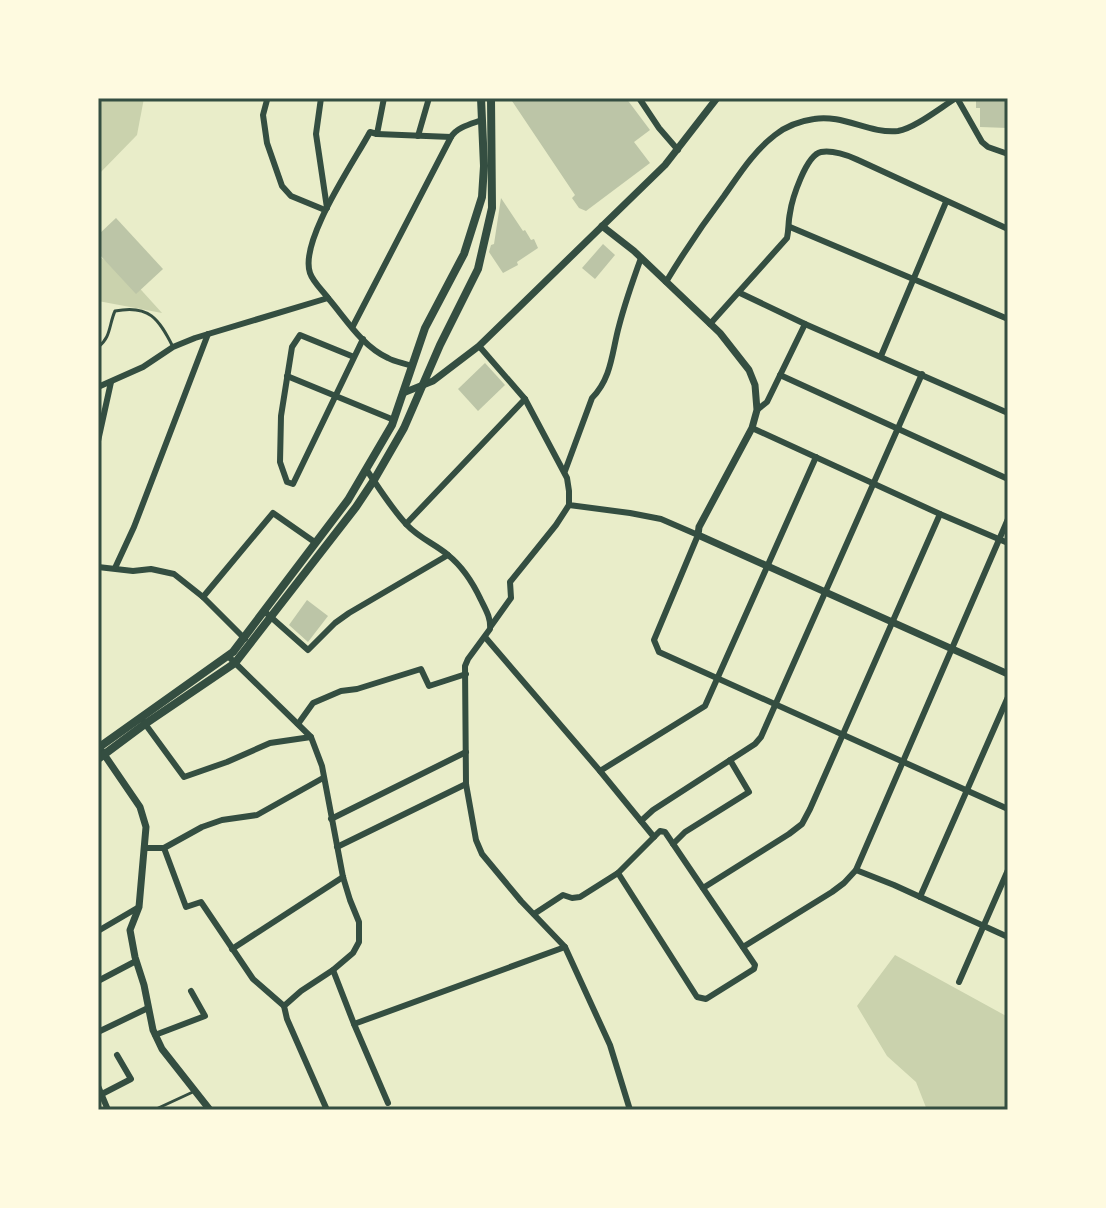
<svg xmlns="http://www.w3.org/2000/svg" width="1106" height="1208" viewBox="0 0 1106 1208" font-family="Overpass,sans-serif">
	<rect width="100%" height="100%" fill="#e9edc9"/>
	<g fill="#cad2ad">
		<polygon points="98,98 144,98 137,135 98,175"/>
		<polygon points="98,256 124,271 162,313 98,301"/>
		<polygon points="895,955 1008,1017 1008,1110 927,1110 916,1082 887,1056 857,1006"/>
	</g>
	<g fill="#bcc5a7">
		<polygon points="510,98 626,98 650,130 634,142 650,163 586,211 579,208 572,198 575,195"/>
		<polygon points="976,98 1008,98 1008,128 980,127 980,108 976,108"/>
		<polygon points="501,198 523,231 525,230 531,240 534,239 538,248 517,262 518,265 503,273 489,252 491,245 494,244"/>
		<polygon points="116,218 163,269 136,294 98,253 98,235"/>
		<polygon points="603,244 615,255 595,279 582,268"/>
		<polygon points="485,363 505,385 478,411 458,389"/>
		<polygon points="307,600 328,616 308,642 289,625"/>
	</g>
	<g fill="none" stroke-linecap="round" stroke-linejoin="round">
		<g stroke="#344e41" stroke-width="3">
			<path d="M 98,347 C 111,338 109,324 115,311 C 149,304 159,319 173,347"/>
			<polyline points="154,1110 195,1091"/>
		</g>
		<g stroke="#344e41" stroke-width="6">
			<polyline points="321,98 316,134 327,208"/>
			<polyline points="639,98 659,128 678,150"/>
			<polyline points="957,98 982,142 988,147 1008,154"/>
			<polyline points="267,100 263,115 267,143 282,186 291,196 325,210"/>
			<path d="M 377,134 L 451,137 C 457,127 471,124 482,120"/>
			<polyline points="418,136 429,98"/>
			<polyline points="790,227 1008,319"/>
			<path d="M 666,282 C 684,252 703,224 724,196 C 739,175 753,152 775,135 C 785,127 800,121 814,119 C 843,114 869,134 898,131 C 915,128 940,108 956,98"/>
			<polyline points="740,293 805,324 1008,413"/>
			<path d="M 328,298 C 323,291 313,282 310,273 C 299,241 354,162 370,132 L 377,134 L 384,98"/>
			<path d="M 710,324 L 787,238 C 789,229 788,222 790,213 C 792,199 806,155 821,152 C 832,150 848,155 858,160 L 1008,229"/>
			<polyline points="353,326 451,137"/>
			<polyline points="479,346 525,399 567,478 569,491 569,505 630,513 661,519 698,535 654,640 659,652 1008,809"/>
			<polyline points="881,356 946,202"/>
			<polyline points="354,357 300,335 292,347 281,416 280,462 287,482 293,484 363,339"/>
			<polyline points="780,375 1008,479"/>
			<polyline points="287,376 394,420"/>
			<path d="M 98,387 L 143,367 L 173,347 L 195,338 L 328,298 C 346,319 362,346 388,358 C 395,362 404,363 412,366"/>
			<polyline points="757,410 767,402 805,324"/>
			<polyline points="752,428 940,514 1008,543"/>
			<polyline points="98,441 111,382"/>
			<path d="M 366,469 C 379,488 391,508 407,525 C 419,538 435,544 448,555 C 463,567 473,583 481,600 C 486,610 491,618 490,629 L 468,659 L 465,666 L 466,784 L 476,840 L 482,854 L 521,901 L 565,947 L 610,1045 L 630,1110"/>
			<path d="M 565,471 L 592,398 C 612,378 612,351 619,326 C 625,303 633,280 641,258"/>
			<polyline points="406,524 525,399"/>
			<polyline points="98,567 133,571 151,569 174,574 203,597 245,639"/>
			<polyline points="115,568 134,527 208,334"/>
			<polyline points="203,597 273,513 316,543"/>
			<polyline points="264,611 308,650 335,623 349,613 448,555"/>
			<polyline points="491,626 511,598 510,582 556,525 569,505"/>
			<polyline points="485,637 600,771 654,837 660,831 665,832 755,965 754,969 706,999 697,997 618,873"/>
			<polyline points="228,656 311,737 322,766 343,877 350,900 359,922 359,942 353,953 333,970 301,991 284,1006 287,1019 327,1110"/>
			<polyline points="143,721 184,777 227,762 270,743 311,737"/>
			<polyline points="298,724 313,703 341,691 357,689 421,669 429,686 466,674"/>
			<polyline points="600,771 705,706 816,457"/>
			<polyline points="331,819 466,752"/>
			<polyline points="641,821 653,810 755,744 761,737 922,374"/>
			<polyline points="673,844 685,832 749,792 730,760"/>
			<polyline points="337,847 466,784"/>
			<polyline points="146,848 164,848 202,827 222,820 257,815 323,778"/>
			<polyline points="164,848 186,907 201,902 253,979 284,1006"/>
			<polyline points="856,870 894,885 1008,937"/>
			<polyline points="703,888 789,834 802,824 810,809 940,514"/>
			<polyline points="920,897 1008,697"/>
			<polyline points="534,914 563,895 572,898 580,897 618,873 654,837"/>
			<polyline points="98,931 139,907"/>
			<polyline points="743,947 832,892 844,883 856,870 1008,519"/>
			<polyline points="232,949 343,877"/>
			<polyline points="333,970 354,1024 388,1103"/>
			<polyline points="98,981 136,961"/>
			<polyline points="959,982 1008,870"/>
			<polyline points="354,1024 565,947"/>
			<polyline points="98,1032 148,1008"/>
			<polyline points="155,1035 205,1016 191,991"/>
			<polyline points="98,1086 108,1110"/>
			<polyline points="102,1094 131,1079 117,1055"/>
		</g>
		<g stroke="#344e41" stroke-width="7">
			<polyline points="602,226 634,251 720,333 749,370 755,385 757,410 752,428 699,527 698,535 1008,674"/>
			<polyline points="403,393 433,381 479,346 665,165 717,98"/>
			<polyline points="99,747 140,807 146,827 139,907 130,930 135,957 144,985 153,1030 162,1049 210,1110"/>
		</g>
		<g stroke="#344e41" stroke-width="8">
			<polyline points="98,748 233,652 348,500 392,425 425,328 464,254 482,197 484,166 481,98"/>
			<polyline points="98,759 145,724 235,663 356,507 374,480 404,428 440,345 478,269 492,208 491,98"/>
		</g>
	</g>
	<rect width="1106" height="1208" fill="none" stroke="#fefae0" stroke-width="200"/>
	<rect x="100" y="100" width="906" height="1008" fill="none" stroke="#344e41" stroke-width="3"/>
</svg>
